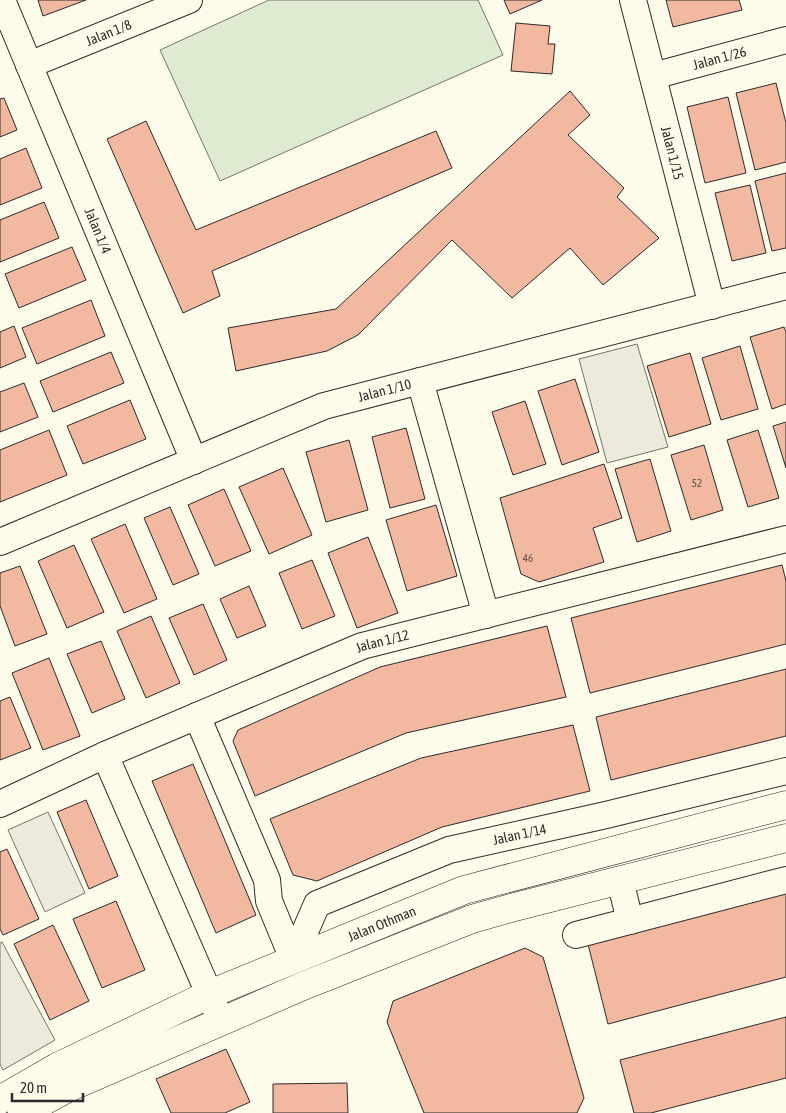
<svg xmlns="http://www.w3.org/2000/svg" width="786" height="1113" viewBox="0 0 786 1113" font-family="'Asap Condensed',sans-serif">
	<rect width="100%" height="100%" fill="#fdfbea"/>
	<polygon fill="#deebd1" stroke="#74746e" points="269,0 478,0 503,55 220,181 160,50"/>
	<g fill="#eceadb" stroke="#74746e">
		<polygon points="637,344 668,447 607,463 579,359"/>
		<polygon points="48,812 85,893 45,912 8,830"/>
		<polygon points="2,942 55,1040 3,1070 0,1064 0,943"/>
	</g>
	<g fill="#f2b8a0" stroke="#2b2b2b">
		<polygon points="38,0 86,0 43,16"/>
		<polygon points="504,0 542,0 510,14"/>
		<polygon points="666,0 739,0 742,10 673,27"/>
		<polygon points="516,23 550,26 548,44 555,44 552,74 511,71"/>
		<polygon points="776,83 786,123 786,162 755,170 736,93"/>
		<polygon points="570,91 590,115 568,135 624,188 617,197 659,238 603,285 570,248 512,298 452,240 358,335 327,351 236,371 228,328 336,309"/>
		<polygon points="728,97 746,173 705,183 687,107"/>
		<polygon points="4,98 17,130 0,137 0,99"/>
		<polygon points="146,121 196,230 436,131 452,168 212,271 220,296 183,313 107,139"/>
		<polygon points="26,148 42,188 0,205 0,159"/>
		<polygon points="786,173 786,248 772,251 755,181"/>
		<polygon points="750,185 766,253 732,261 715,193"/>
		<polygon points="44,202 59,238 0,262 0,220"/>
		<polygon points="72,247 86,280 19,308 5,274"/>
		<polygon points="91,300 105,336 37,364 22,328"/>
		<polygon points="14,326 26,357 0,368 0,332"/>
		<polygon points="784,327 786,332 786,404 772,409 750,337"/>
		<polygon points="740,346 758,409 721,420 702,358"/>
		<polygon points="111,352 124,383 53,412 40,381"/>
		<polygon points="690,353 711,424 669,437 647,366"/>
		<polygon points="575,379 599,452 562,465 538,391"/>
		<polygon points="24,383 38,417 0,432 0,392"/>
		<polygon points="130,400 146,439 83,464 67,426"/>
		<polygon points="525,401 546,464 513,475 492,412"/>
		<polygon points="786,422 786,468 773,426"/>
		<polygon points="406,428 425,499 390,508 372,437"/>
		<polygon points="49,430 67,475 0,502 0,450"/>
		<polygon points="758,430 779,498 748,507 727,440"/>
		<polygon points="349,440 368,510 326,522 306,452"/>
		<polygon points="704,445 723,510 691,520 671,455"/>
		<polygon points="650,459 671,531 637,542 615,469"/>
		<polygon points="604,464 622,518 593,528 604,562 539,582 521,574 500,498"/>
		<polygon points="283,468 312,535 269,554 239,487"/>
		<polygon points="224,489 251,551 215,566 188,505"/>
		<polygon points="436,505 457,576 407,591 386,520"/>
		<polygon points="170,507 199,574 173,585 144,518"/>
		<polygon points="125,524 157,599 124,613 91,539"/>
		<polygon points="368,537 398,613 357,628 328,553"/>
		<polygon points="74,545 104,612 67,628 38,561"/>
		<polygon points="312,560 335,616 302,629 279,573"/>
		<polygon points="782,565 786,581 786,644 590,693 571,618"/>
		<polygon points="20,566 47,634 15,646 0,606 0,573"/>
		<polygon points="249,586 266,626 237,638 220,599"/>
		<polygon points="203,604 227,660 194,675 169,618"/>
		<polygon points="151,616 180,683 146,698 117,631"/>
		<polygon points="547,626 566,697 406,733 255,796 233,741 238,730 380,667"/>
		<polygon points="101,641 125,699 92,713 67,654"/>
		<polygon points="49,658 80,736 43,750 12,673"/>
		<polygon points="786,669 786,736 611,780 596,717"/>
		<polygon points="10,697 31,748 0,760 0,701"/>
		<polygon points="573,725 590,791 442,827 317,881 293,875 270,819 421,758"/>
		<polygon points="193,764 256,915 216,933 152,781"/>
		<polygon points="86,800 118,876 89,889 57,812"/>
		<polygon points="7,849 39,919 3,935 0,929 0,852"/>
		<polygon points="786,892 786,977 608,1024 588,944"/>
		<polygon points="116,901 145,970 102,988 73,919"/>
		<polygon points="53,925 89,1001 50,1020 14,944"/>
		<polygon points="525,948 543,957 584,1098 577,1113 424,1113 387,1022 393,1001"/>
		<polygon points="786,1017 786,1078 651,1113 634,1113 620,1060"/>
		<polygon points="226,1049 250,1102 225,1113 171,1113 156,1079"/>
		<polygon points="347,1083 348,1113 273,1113 273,1084"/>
	</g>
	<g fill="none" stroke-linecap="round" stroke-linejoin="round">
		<g stroke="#2b2b2b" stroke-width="28">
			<g id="minor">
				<path id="s1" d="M 2,0 L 194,461"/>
				<path id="s2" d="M 633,0 L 712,306"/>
				<path id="s3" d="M 29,65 L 189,0"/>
				<path id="s4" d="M 653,76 L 786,40"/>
				<polyline points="420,381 486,615"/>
				<path id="s5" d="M 0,542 L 324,406 L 786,286"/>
				<polyline points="197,716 267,880 269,901 293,959"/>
				<polyline points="105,755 221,1021"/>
				<path id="s6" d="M 0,804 L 105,755 L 362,646 L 786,539"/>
				<polyline points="620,880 630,921"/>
				<polyline points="576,935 786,880"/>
				<path id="s7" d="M 293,959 L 317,904 L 449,850 L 606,815 L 786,771"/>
			</g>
		</g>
		<g stroke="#2b2b2b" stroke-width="29">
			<g id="major">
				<path id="s8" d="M 0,1100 L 57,1067 L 210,994 L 464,890 L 786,805"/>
				<polyline points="22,1113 66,1089 303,986 472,919 511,908 786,838"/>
			</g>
		</g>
		<use href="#minor" stroke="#fdfbea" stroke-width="26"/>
		<use href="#major" stroke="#fdfbea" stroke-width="28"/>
	</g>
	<g text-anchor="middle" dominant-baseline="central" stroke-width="4" stroke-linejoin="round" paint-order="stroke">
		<g font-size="11" fill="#5d4e48">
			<text x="697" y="483">52</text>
			<text x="528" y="558">46</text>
		</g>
		<g font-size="14" fill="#2b2b2b" stroke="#fdfbea">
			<text stroke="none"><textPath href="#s3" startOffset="86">Jalan 1/8</textPath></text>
			<text stroke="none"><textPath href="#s4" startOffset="69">Jalan 1/26</textPath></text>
			<text stroke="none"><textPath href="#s2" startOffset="158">Jalan 1/15</textPath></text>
			<text stroke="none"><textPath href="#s1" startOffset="250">Jalan 1/4</textPath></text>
			<text stroke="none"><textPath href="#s5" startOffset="414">Jalan 1/10</textPath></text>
			<text stroke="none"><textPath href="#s6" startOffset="416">Jalan 1/12</textPath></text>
			<text stroke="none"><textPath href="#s7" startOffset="275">Jalan 1/14</textPath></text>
			<text stroke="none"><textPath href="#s8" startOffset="421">Jalan Othman</textPath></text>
		</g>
	</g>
	<path d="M12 1093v8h71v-8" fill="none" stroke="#2b2b2b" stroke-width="2.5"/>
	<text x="20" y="1093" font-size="15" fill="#2b2b2b" stroke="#fdfbea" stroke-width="4" paint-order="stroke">20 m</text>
</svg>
